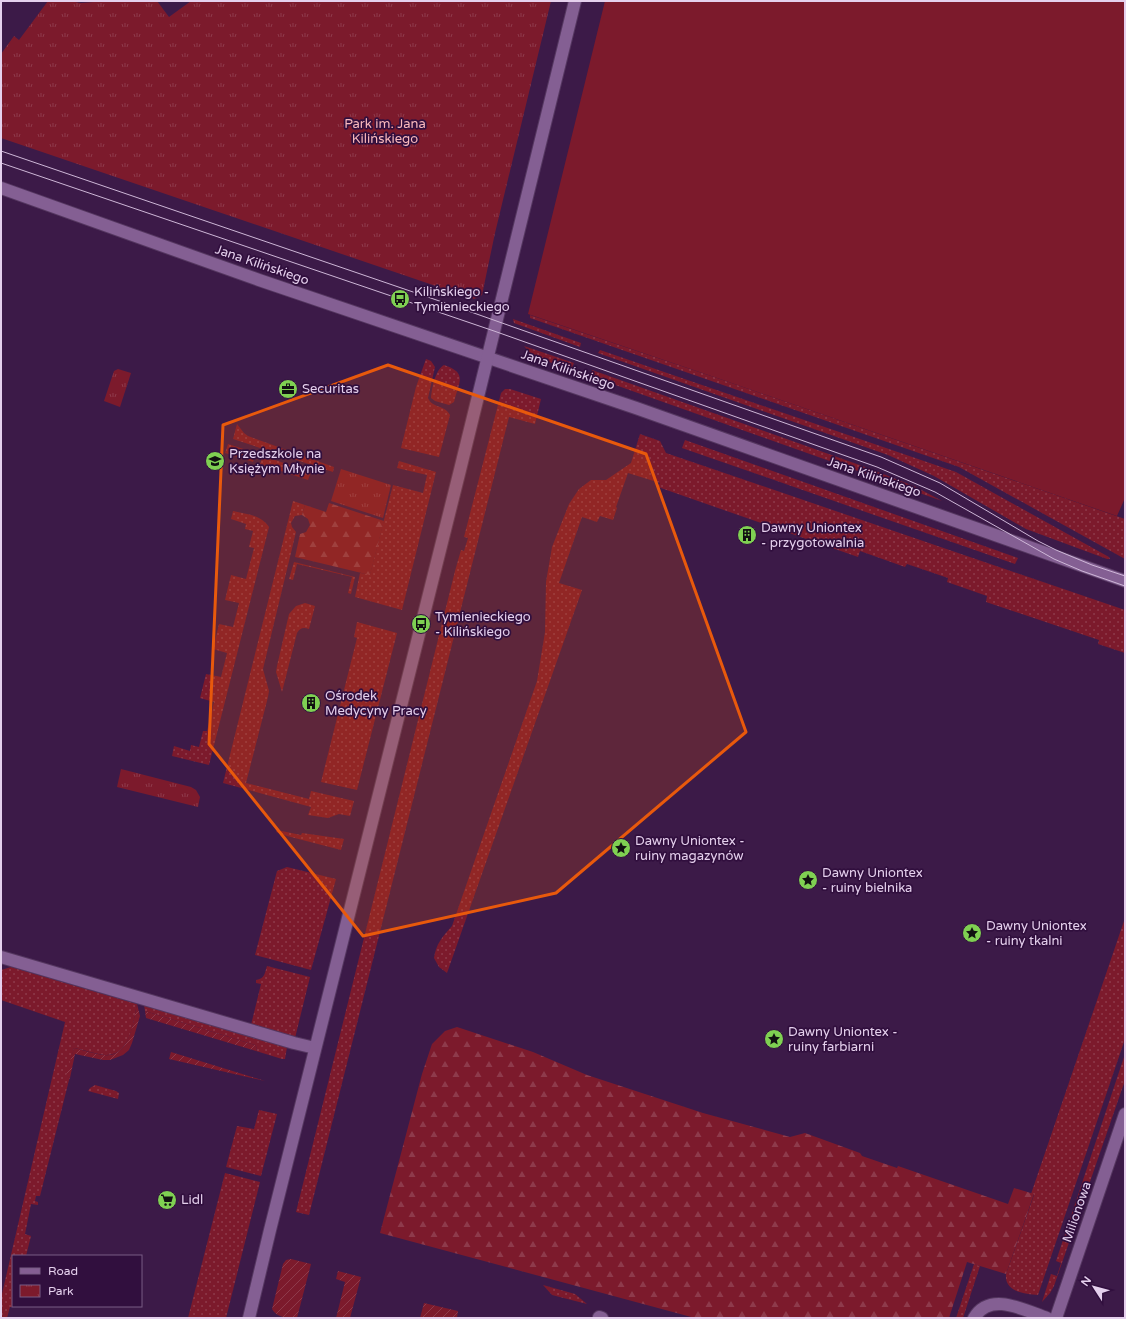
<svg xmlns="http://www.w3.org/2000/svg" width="1126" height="1319" viewBox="0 0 1126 1319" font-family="'Varela Round',sans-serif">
	<defs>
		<pattern id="grass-dots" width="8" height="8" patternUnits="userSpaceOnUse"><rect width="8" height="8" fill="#7c1a2c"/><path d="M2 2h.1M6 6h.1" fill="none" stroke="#8e3a4b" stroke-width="1.8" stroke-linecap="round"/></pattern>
		<pattern id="forest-firs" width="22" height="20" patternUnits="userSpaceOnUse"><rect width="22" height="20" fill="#7c1a2c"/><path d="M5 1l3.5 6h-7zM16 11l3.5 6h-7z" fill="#8e3a4b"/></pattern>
		<pattern id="park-tufts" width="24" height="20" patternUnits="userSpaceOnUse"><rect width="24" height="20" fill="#7c1a2c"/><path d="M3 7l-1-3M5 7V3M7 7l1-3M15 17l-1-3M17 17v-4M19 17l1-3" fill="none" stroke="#8e3a4b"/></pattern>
		<pattern id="garden-furrows" width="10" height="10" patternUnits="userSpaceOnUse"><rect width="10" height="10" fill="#7c1a2c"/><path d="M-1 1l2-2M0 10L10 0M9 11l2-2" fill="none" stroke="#8e3a4b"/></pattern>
	</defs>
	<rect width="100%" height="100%" fill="#3c1a48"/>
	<g fill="url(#grass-dots)">
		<polygon points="530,315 720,379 1125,519 1125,559 959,467 530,318"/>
		<polygon points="513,319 581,343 580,347 514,323"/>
		<polygon points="524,346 574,363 571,370 533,356"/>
		<polygon points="600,350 956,472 1109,557 1110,559 1107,559 1026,529 934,476 888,455 598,353"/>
		<path d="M 426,359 L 431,361 L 435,367 L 428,398 C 433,409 444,404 450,415 L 439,457 L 401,448 L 416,387 Z"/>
		<path d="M 444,365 C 468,373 459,382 454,402 L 449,405 L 435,401 L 431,398 C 432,388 435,370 444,365 Z"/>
		<polygon points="592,370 868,468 916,487 942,501 590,376"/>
		<polygon points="505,389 510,389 541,399 535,424 509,417 309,1215 296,1212 455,571 461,550 464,551 468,538 464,537 501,393"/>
		<polygon points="237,424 244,433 248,436 334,467 333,472 233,439"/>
		<path d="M 640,434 L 660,441 L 666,453 L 1125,610 L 1125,653 L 1098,644 L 1099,640 L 986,602 L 987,596 L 947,582 L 948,578 L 907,564 L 905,567 L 860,551 L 858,557 L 658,487 L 660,483 L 628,473 L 616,507 L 617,508 L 613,520 L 600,516 L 597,522 L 582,517 L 559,583 L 582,590 L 447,973 L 439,967 L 434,958 C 436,944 442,937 452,926 L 537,681 L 545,632 L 546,582 L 552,547 L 569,504 L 579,489 L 591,480 L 606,480 L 631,463 Z"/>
		<polygon points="685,440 1018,558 1015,564 682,448"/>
		<polygon points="228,444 256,453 253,462 225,453"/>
		<polygon points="263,456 311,472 308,480 260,464"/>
		<polygon points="399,461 436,472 402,610 355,597 360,573 370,574 393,485 423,493 427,475 397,468"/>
		<polygon points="293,501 305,505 302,515 295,516 291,523 292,527 296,532 263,669 269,691 268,697 246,783 309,799 311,791 354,801 350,816 339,814 328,818 308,815 311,807 223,783"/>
		<path d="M 233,511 C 246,514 262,515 269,527 L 209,765 L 172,756 L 174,746 L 190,751 L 191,745 L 199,747 L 203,731 L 207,731 L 214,702 L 200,698 L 206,674 L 221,677 L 227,653 L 213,649 L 219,624 L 233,627 L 239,603 L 225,600 L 231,575 L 246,579 L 254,548 L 249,547 L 253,531 L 245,529 L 246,524 L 231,519 Z"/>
		<polygon points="294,562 355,577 351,594 348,593 352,577 297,564 293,580 289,579"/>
		<path d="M 305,603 L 315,606 L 309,629 C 303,627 300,628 297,633 L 282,692 L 276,672 L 277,666 L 289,614 L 296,606 Z"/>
		<polygon points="357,622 397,633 357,790 321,782 357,638 354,637"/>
		<polygon points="277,830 301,835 302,833 344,839 341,850 287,836 276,832"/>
		<polygon points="287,867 336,879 311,970 255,955 277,871"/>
		<path d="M 1125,918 L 1125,1039 L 1038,1295 C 1025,1294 1004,1292 1006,1274 L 1034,1195 L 1031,1194 Z"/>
		<path d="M 267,966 L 310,977 L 295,1038 L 251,1025 L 261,984 L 256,983 L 256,980 C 265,979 265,972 267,966 Z"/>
		<path d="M 11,967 L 137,1004 C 133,1022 131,1056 105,1055 C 95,1054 84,1050 74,1048 L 67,1076 L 70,1078 L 69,1080 L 40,1196 L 36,1196 L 35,1201 L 38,1202 L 38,1205 L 31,1204 L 25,1234 L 31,1236 L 26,1256 L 13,1256 L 13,1307 L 10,1307 L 7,1318 L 1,1318 L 1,1298 L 65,1022 L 1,1000 L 1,970 Z"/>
		<polygon points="144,1005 287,1047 285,1059 282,1059 256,1051 257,1048 255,1045 145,1011"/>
		<polygon points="1125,1054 1125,1081 1122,1089 1054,1286 1050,1293 1042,1302 1051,1274 1057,1276 1061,1263 1056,1261"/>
		<polygon points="95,1085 116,1091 119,1093 118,1099 88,1091 90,1088"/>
		<polygon points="259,1110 277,1114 261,1176 226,1167 237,1126 254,1129"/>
		<polygon points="225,1173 260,1182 226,1318 188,1318"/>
		<polygon points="974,1264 980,1266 963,1318 956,1318"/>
		<polygon points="543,1285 575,1294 587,1304 552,1295"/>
	</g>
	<g fill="url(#forest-firs)">
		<polygon points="329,503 384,521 370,575 295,557 300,534 306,532 310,525 308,519 302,515 305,505 326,512"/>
		<polygon points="457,1027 533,1052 587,1075 703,1113 790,1137 805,1133 860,1153 862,1156 897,1168 898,1166 1008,1204 1014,1188 1034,1194 1006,1274 967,1262 949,1318 695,1318 380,1233 422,1074 432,1044 445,1031"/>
	</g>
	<g fill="url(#park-tufts)">
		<polygon points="48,1 70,1 81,3 107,1 157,1 169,17 191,1 551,1 495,233 482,295 474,299 1,138 1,54 14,36 19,40"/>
		<polygon points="118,369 131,373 120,407 104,401 114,371"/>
		<polygon points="341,469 391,485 383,518 331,501"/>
		<polygon points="121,769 191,787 196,790 200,797 198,807 117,787"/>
	</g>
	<g fill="url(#garden-furrows)">
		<path d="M 137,1004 L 140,1016 L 132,1043 L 129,1050 L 123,1055 L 110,1060 L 103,1060 L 75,1054 L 70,1078 L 66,1076 L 74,1048 C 83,1050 94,1054 104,1055 C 130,1058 133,1022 137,1004 Z"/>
		<polygon points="145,1011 255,1045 257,1048 256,1051 146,1018"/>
		<polygon points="171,1052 265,1081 169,1059"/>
		<path d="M 291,1259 L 311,1264 L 297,1318 C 287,1318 277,1318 272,1309 L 283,1264 L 286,1260 Z"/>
		<polygon points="338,1271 361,1277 350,1318 336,1318 345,1282 336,1279"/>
		<polygon points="424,1303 458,1311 457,1318 420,1318"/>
	</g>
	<polygon fill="#7c1a2c" points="605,1 1125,1 1125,498 1117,516 720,379 528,314"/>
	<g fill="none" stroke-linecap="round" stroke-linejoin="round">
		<g stroke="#553760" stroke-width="14">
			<g id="minor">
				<polyline points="1,188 259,280 636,408 1125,581"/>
				<polyline points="1,957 294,1043 315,1048"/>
				<polyline points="599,1317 602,1318"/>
				<polyline points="249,1318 270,1230 460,470 575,1"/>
				<path d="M 974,1318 C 990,1291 1024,1310 1047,1318"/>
				<polyline points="1056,1318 1125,1114"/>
			</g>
		</g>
		<use href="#minor" stroke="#845f93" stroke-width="12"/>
		<g stroke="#ceb7d7" stroke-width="1">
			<polyline points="1,151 454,306 881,457 940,483 1038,541 1056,550 1092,565 1125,576"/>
			<polyline points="1,163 494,331 877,467 935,492 1054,559 1082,571 1125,586"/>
		</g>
	</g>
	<path fill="#e8590c" fill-opacity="0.2" stroke="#e8590c" stroke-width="3" stroke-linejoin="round" d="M 388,365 L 646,454 L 746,732 L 556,893 L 363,936 L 209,744 L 223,425 Z"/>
	<defs>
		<g id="bus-disc" transform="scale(1)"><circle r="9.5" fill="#7fd052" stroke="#310f3e"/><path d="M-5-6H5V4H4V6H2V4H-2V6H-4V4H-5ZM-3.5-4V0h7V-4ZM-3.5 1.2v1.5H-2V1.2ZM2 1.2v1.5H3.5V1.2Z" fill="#111"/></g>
		<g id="office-disc" transform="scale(1)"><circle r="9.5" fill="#7fd052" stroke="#310f3e"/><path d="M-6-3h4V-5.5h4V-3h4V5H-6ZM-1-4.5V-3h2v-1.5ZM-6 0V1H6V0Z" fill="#111"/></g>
		<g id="school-disc" transform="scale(1)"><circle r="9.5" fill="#7fd052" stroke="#310f3e"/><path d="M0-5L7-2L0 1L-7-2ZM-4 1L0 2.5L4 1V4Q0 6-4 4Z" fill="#111"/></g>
		<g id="building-disc" transform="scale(1)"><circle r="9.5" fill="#7fd052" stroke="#310f3e"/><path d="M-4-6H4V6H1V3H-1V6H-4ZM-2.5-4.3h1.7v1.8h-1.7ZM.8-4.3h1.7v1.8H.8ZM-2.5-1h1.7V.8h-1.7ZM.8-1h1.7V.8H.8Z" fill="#111"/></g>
		<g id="sight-disc" transform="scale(1)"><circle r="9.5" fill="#7fd052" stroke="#310f3e"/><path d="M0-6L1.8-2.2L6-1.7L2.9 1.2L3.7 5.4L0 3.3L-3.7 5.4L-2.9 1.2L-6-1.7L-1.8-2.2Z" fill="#111"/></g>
		<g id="supermarket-disc" transform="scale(1)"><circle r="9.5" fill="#7fd052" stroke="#310f3e"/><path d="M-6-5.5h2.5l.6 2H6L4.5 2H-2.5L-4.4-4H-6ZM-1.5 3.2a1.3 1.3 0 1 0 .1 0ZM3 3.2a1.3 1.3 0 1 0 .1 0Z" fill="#111"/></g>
	</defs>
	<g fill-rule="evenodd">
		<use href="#bus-disc" x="400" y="299"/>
		<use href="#office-disc" x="288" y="389"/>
		<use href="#school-disc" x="215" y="461"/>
		<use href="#building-disc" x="747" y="535"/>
		<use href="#bus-disc" x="421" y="624"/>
		<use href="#building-disc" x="311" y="703"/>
		<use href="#sight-disc" x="621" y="848"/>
		<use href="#sight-disc" x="808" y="880"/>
		<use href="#sight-disc" x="972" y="933"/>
		<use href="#sight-disc" x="774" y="1039"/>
		<use href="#supermarket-disc" x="167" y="1200"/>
	</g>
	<g text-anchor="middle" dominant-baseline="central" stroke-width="3.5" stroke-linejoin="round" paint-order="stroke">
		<g font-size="13" fill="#fab9bc" stroke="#310f3e">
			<text x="385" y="124">Park im. Jana<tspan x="385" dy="15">Kilińskiego</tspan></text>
		</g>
		<g font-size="13" fill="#e5d0ed" stroke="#310f3e">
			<text transform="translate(262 265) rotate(19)">Jana Kilińskiego</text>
			<text transform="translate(568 370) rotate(19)">Jana Kilińskiego</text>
			<text transform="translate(874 477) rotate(19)">Jana Kilińskiego</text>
			<text transform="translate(1077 1212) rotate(-71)">Milionowa</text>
		</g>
		<g font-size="13" fill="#e5d0ed" stroke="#310f3e" text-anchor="start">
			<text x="414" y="292">Kilińskiego -<tspan x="414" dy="15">Tymienieckiego</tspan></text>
			<text x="302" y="389">Securitas</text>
			<text x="229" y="454">Przedszkole na<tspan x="229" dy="15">Księżym Młynie</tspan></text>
			<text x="761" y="528">Dawny Uniontex<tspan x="761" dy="15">- przygotowalnia</tspan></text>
			<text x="435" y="617">Tymienieckiego<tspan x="435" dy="15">- Kilińskiego</tspan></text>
			<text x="325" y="696">Ośrodek<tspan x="325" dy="15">Medycyny Pracy</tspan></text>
			<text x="635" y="841">Dawny Uniontex -<tspan x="635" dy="15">ruiny magazynów</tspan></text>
			<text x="822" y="873">Dawny Uniontex<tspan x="822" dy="15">- ruiny bielnika</tspan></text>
			<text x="986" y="926">Dawny Uniontex<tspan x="986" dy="15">- ruiny tkalni</tspan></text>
			<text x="788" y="1032">Dawny Uniontex -<tspan x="788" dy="15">ruiny farbiarni</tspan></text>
			<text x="181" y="1200">Lidl</text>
		</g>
	</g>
	<rect width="1126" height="1319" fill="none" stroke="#e5d0ed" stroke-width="4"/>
	<rect x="12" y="1255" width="130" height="52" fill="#310f3e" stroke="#795c84"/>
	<rect x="20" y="1268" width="20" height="6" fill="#845f93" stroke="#795c84"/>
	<text x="48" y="1275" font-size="12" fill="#e5d0ed">Road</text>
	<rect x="20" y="1285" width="20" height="12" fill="url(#park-tufts)" stroke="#795c84"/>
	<text x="48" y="1295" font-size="12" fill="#e5d0ed">Park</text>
	<g transform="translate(1094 1287) rotate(306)" stroke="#310f3e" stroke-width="3" paint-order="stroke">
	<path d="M0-3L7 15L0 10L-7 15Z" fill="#e5d0ed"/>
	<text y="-6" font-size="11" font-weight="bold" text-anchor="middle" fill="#e5d0ed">N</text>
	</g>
</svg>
